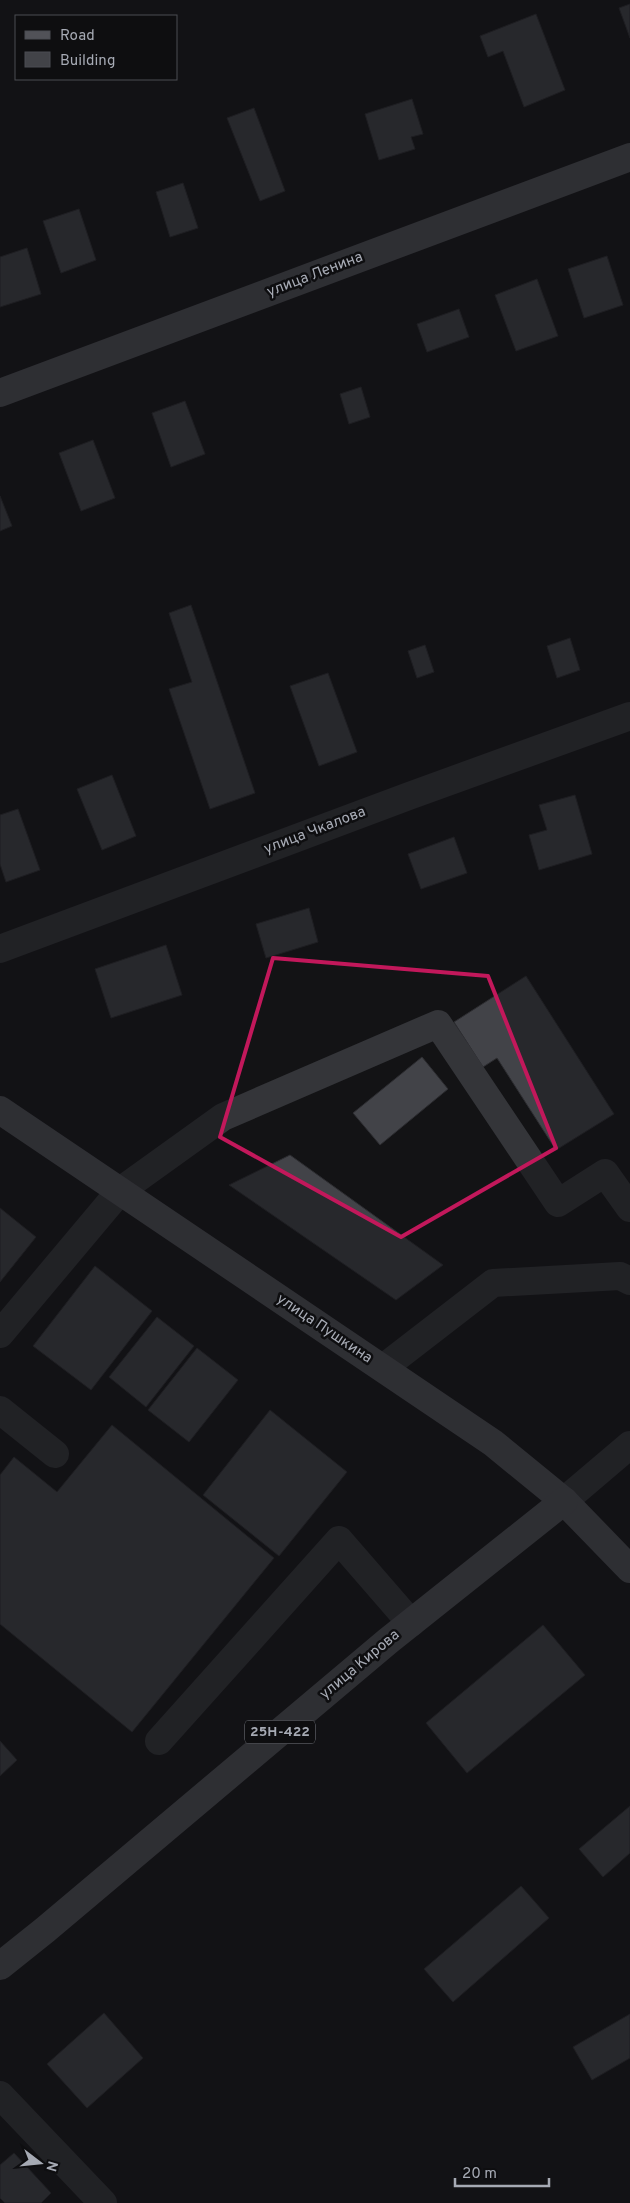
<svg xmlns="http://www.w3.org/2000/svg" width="630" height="2203" viewBox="0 0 630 2203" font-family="Overpass,sans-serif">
	<rect width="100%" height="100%" fill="#131315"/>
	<g fill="#424348" stroke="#2d2d31">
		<polygon points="630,4 630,38 619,8"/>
		<polygon points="536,14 565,90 524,107 503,51 488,57 480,36"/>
		<polygon points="412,99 423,134 411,137 415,149 379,160 365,114"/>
		<polygon points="254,108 285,191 260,201 227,118"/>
		<polygon points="183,183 198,228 170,237 156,192"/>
		<polygon points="79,209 96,260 61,273 43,221"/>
		<polygon points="27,248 41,294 0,307 0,257"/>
		<polygon points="607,256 623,305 584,318 568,269"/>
		<polygon points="537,279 558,336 516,351 495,295"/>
		<polygon points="459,309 469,337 427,352 417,324"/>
		<polygon points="361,387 370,417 349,424 340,394"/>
		<polygon points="185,401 205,454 171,467 152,413"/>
		<polygon points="93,440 115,498 81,511 59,453"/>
		<polygon points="0,496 12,526 0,531"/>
		<polygon points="191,605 255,793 210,809 169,689 192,682 169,613"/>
		<polygon points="570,638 580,670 557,678 547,646"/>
		<polygon points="425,645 434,672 417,678 408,651"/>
		<polygon points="328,673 357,752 319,766 290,686"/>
		<polygon points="112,775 136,836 102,850 77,789"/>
		<polygon points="575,795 592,854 539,870 529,835 547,830 539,805"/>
		<polygon points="18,809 40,870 6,882 0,864 0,815"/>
		<polygon points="454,837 467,873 421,889 408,854"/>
		<polygon points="309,908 318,942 266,958 256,924"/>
		<polygon points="166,945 182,995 111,1018 95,969"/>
		<polygon points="526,976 614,1114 556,1150 497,1058 483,1067 454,1022"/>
		<polygon points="422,1057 448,1089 380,1145 353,1113"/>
		<polygon points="290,1155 443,1265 396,1300 229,1185"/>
		<polygon points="0,1208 36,1237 0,1282"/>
		<polygon points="95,1266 152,1311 91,1390 33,1346"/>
		<polygon points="157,1317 194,1346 146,1407 109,1377"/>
		<polygon points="197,1348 238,1380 189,1442 148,1410"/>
		<polygon points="270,1410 347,1472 279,1556 203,1495"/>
		<polygon points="112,1425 274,1558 132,1732 0,1624 0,1475 14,1457 57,1492"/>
		<polygon points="543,1625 585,1675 467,1773 426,1723"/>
		<polygon points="0,1741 17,1760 0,1776"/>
		<polygon points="630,1806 630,1853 603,1877 579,1849"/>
		<polygon points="521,1886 549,1918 453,2002 424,1969"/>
		<polygon points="104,2013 143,2058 87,2108 47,2064"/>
		<polygon points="630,2014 630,2058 592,2080 573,2047"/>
		<polygon points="14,2153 51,2193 41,2203 5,2203 0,2198 0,2165"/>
	</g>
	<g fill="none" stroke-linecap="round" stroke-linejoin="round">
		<g stroke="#343539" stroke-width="28">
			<polyline points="0,949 409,796 630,716"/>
			<polyline points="0,1334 120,1191 223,1117 438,1024 558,1203 605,1173 630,1208"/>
			<polyline points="383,1368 493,1283 620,1276 630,1281"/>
			<polyline points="0,1410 55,1454"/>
			<polyline points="564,1501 630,1445"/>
			<polyline points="159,1741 339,1540 411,1623"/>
			<polyline points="0,2095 103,2203"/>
		</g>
		<g stroke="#515258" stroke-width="28">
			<polyline points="0,393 630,157"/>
			<polyline points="0,1110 493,1443 564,1501 630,1569"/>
			<polyline points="0,1966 45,1930 388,1641 564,1501"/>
		</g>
	</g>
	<path d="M0 0H630V2203H0ZM 273,958 L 488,976 L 556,1148 L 401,1237 L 220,1137 Z" fill="#131315" fill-opacity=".55" fill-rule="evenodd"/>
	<path fill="none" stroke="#c2185b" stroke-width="4" stroke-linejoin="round" d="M 273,958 L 488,976 L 556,1148 L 401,1237 L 220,1137 Z"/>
	<g text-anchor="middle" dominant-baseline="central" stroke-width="5" stroke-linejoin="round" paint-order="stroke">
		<rect fill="#0e0e10" stroke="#787b83" stroke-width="1" x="245" y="1720.5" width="70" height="23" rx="4"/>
		<g font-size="14" font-weight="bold" fill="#a6aab4">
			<text x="280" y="1732">25Н-422</text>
		</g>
		<g font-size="15" fill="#a6aab4" stroke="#0e0e10">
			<text transform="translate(315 275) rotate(-21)">улица Ленина</text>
			<text transform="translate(315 831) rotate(-21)">улица Чкалова</text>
			<text transform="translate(324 1329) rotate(34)">улица Пушкина</text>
			<text transform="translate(360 1665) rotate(-40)">улица Кирова</text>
		</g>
	</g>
	<rect x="15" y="15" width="162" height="65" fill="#0e0e10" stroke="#4b4c52"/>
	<rect x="25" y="31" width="25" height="8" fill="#515258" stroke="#4b4c52"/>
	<text x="60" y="40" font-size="15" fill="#a6aab4">Road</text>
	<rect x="25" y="52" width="25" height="15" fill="#424348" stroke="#4b4c52"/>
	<text x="60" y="65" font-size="15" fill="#a6aab4">Building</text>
	<g transform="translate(40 2163) rotate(106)" stroke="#0e0e10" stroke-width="4" paint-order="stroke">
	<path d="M0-4L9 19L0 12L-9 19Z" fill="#a6aab4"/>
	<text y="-8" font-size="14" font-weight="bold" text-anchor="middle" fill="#a6aab4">N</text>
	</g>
	<path d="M455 2178v8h94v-8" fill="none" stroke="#a6aab4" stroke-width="2.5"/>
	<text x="462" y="2178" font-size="15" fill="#a6aab4" stroke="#0e0e10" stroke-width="4" paint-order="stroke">20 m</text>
</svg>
